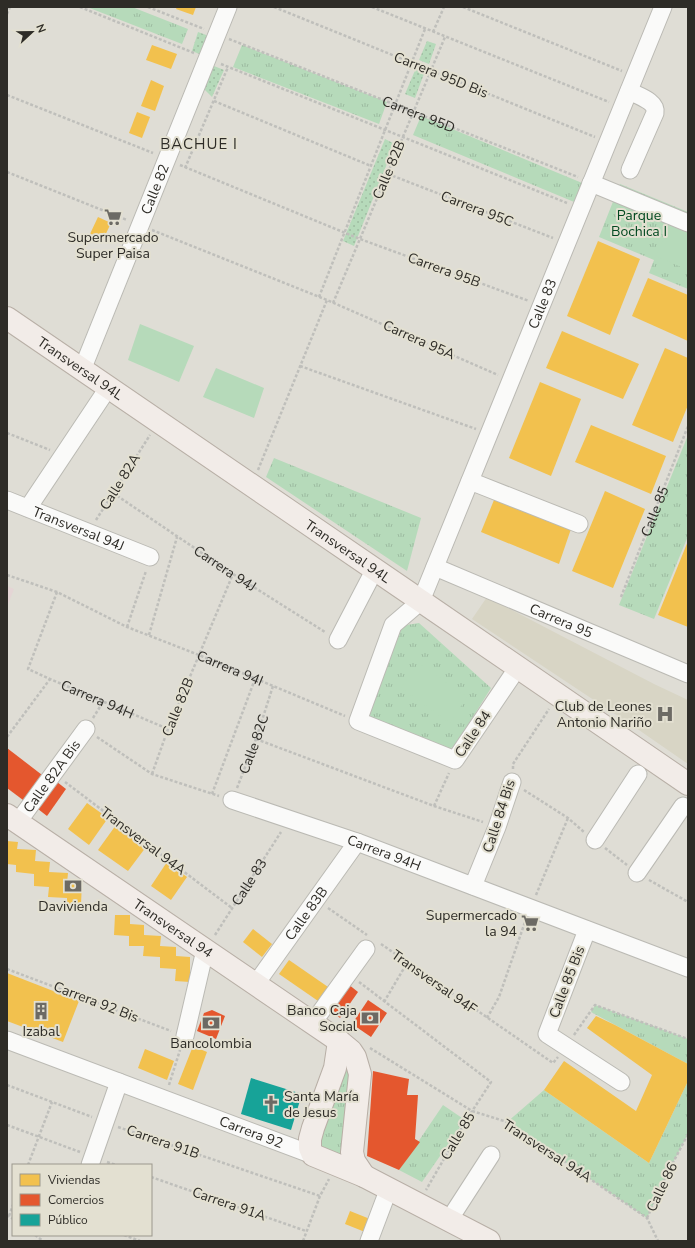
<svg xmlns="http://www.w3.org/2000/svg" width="695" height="1248" viewBox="0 0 695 1248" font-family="'Nunito Sans',sans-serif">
	<defs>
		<pattern id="grass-tufts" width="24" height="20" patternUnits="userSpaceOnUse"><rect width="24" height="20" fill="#b6daba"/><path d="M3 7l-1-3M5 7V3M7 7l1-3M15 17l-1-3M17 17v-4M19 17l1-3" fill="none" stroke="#9dbba0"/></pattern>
		<pattern id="garden-dots" width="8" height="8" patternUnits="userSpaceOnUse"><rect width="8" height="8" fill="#b6daba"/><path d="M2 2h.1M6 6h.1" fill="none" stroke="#9dbba0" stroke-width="1.8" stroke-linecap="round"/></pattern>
	</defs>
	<rect width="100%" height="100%" fill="#dfddd5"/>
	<polygon fill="#d8d5c5" points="487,597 654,684 688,700 688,764 636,728 472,619"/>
	<polygon fill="#e4d5d5" points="7,586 14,589 7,607"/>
	<g fill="url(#grass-tufts)">
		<polygon points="87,7 132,7 188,29 182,44"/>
		<polygon points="242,45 387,102 379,124 233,67"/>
		<polygon points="421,116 587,185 579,204 413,135"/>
		<polygon points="620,184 688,212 688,289 649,273 654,260 599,237"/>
		<polygon points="688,435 688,536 654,619 619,605"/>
		<polygon points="274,458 421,518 407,571 266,477"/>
		<polygon points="419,623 491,688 456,744 450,749 440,752 377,728 366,711 394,627"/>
		<polygon points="595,1005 688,1039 688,1064 591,1012"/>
		<polygon points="342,1058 353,1071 343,1153 339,1156 318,1145"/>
		<polygon points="688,1081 688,1134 666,1176 647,1218 507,1122 544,1090 649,1163"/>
		<polygon points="443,1105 465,1120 422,1182 399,1170"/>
	</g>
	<g fill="url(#garden-dots)">
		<polygon points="198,32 209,36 202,55 192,51"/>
		<polygon points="427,41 436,44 429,64 419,60"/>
		<polygon points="214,66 224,70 212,97 204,89"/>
		<polygon points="416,68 425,71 415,98 405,94"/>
		<polygon points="385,139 395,144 354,246 343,241"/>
	</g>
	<g fill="#b6daba">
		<polygon points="671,222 688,229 688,270 656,256"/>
		<polygon points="140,324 194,346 179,382 128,360"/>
		<polygon points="216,368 264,388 254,418 203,397"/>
		<polygon points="419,663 467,697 450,723 401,688"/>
	</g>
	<g fill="#f2c14e">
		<polygon points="177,7 196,7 193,15 176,9"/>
		<polygon points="152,45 177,54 171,69 146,60"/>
		<polygon points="151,80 164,86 155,111 141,106"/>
		<polygon points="137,112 150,117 142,138 129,133"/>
		<polygon points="98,217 111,223 102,242 89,236"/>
		<polygon points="598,241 640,259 610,335 567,316"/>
		<polygon points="648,278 688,295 688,341 632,316"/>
		<polygon points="562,331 639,364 623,399 546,368"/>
		<polygon points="665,348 688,358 688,405 673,442 632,425"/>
		<polygon points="540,382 581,399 551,476 509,458"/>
		<polygon points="591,425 666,456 651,494 575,462"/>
		<polygon points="605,491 645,509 613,588 572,571"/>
		<polygon points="496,495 572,526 559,564 481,532"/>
		<polygon points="688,541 688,627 658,615"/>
		<polygon points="87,803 108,818 89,845 68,829"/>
		<polygon points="116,825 146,847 128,871 98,850"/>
		<polygon points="7,841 18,842 17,849 36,850 35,861 50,862 49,872 68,873 67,883 82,883 81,904 67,904 67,898 48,897 49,887 34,886 34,874 16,872 16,865 7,864"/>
		<polygon points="167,862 187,877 171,900 151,886"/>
		<polygon points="115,915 130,915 130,924 144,925 144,935 161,936 160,946 176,947 176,956 190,957 190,982 175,981 176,969 160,968 160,957 143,956 144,946 129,946 129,936 114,935"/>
		<polygon points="253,929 272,944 262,957 243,942"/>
		<polygon points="289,960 331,989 321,1003 279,974"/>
		<polygon points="7,973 79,1001 63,1042 7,1021"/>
		<polygon points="596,1016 615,1025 688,1064 688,1081 649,1163 544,1090 564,1061 636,1111 652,1075 587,1028"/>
		<polygon points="193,1046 207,1052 193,1090 178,1084"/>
		<polygon points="145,1049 174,1061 167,1080 138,1068"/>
		<polygon points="350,1211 370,1219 365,1232 345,1224"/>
	</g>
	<g fill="#e4572e">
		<polygon points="7,748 46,778 27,803 7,788"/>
		<polygon points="57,782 66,789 47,816 38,809"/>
		<polygon points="348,984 358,992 340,1018 330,1010"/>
		<polygon points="368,1000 387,1013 371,1037 352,1024"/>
		<polygon points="212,1010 225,1016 216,1039 197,1031 204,1013"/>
		<polygon points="373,1071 409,1079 407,1095 418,1095 415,1139 420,1142 399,1170 367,1156"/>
	</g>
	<polygon fill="#17a398" points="251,1078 302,1094 291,1130 241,1114"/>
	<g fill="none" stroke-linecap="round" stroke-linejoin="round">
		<g stroke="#bbbab4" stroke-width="19">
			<g id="minor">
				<path d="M 629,91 C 638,96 657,101 655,113 L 630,170"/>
				<polyline points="591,183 688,223"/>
				<path id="s8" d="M 82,370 L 228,7"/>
				<polyline points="470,481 579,524"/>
				<path id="s9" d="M 7,500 L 150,557"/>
				<polyline points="28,508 108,388"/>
				<path id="s10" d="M 435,567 L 688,674"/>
				<polyline points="338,640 375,569"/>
				<path id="s11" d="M 518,667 L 455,760 L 358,721 L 393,625 L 421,601 L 663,7"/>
				<path id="s12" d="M 232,800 L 357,842 L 688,968"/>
				<path id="s13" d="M 18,822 L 86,729"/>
				<polyline points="595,840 638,774"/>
				<polyline points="637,873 683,806"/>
				<polyline points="473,886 497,827 512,782"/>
				<polyline points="587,930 547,1034 621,1082"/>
				<path id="s14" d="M 255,985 L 357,842"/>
				<polyline points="312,1024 366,949"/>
				<polyline points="185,1036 205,950"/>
				<path id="s15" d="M 7,1040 L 313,1155"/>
				<polyline points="90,1165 119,1082"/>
				<polyline points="449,1220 491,1155"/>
				<polyline points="369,1241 389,1188"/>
			</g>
		</g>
		<g stroke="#b8afa6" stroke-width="24">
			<g id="major">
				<path id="s16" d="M 7,318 L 421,601 L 688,784"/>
				<path id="s17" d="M 7,815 L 339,1041 L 351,1051 L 355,1057 L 360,1074 L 352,1152 L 354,1161 L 364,1176"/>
				<polyline points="339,1041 335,1068 313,1128 310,1139 310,1148 313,1155 364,1176 489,1241"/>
			</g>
		</g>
		<g stroke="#bfbfbb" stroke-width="2.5" stroke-dasharray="3 2" stroke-linecap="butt">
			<polyline points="80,7 194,53"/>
			<polyline points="148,7 204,29"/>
			<polyline points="274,7 595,137"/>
			<polyline points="372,7 609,102"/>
			<polyline points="463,7 622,71"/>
			<polyline points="7,14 10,7"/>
			<polyline points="433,32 444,7"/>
			<path id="s1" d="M 229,39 L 578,177"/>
			<polyline points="221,64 567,203"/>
			<polyline points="7,95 153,153"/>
			<polyline points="214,101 371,166"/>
			<polyline points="180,165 360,239 529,301"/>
			<polyline points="185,168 228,67"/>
			<polyline points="7,172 127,220"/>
			<polyline points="388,174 553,238"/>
			<polyline points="152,230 327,300 498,375"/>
			<polyline points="319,297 425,29"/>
			<polyline points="333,303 445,37"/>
			<polyline points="300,366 476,429"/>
			<polyline points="7,433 50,450"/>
			<polyline points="258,470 327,300"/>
			<path id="s2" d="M 113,493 L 233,574 L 325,632"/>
			<polyline points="96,520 150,435"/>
			<path id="s3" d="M 7,575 L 57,592 L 127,627 L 199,655 L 345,716"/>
			<path id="s4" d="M 57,592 L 28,669 L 50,679 L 168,729"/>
			<path id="s5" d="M 621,597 L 688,426"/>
			<polyline points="127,627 146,571"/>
			<polyline points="149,635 177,537"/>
			<polyline points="93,718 103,702"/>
			<polyline points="7,737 50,679"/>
			<polyline points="97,737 152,774 219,796"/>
			<polyline points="256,739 434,806 483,822"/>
			<polyline points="513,769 513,764 549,709"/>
			<polyline points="152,774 168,729 233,574"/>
			<polyline points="65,782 232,908"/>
			<path id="s6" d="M 237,788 L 256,739 L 273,686"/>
			<polyline points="524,790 568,818 584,832"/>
			<polyline points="212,794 255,679"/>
			<polyline points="434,806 449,773"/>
			<polyline points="605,848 627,865"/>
			<polyline points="649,880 688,902"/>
			<polyline points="536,895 568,818"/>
			<polyline points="328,908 367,935"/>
			<path id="s7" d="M 215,935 L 281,832"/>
			<polyline points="381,944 553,1063 558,1057"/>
			<polyline points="7,969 171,1031"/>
			<polyline points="359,982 491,1082 467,1119 426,1190"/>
			<polyline points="384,1002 407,963"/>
			<polyline points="487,1018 499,997 525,922"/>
			<polyline points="574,1035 595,1005 688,1039"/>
			<polyline points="370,1048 472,1111 507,1122 647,1218 658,1241"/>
			<polyline points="7,1085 92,1117"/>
			<polyline points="169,1085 180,1050"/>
			<polyline points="7,1125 80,1152"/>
			<polyline points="118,1127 320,1196"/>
			<polyline points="107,1162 116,1165"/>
			<polyline points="28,1165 52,1102"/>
			<polyline points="151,1177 306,1231"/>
			<polyline points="7,1215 13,1219"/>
			<polyline points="9,1216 13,1205"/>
			<polyline points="647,1218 666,1176 688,1134"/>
			<polyline points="35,1235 43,1241"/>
			<polyline points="124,1235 140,1241"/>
			<polyline points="303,1241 320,1196 329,1179"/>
		</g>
		<use href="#minor" stroke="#fafaf9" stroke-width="17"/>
		<use href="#major" stroke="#f2ece8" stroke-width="22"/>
	</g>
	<defs>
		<g id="supermarket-bare" transform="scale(1.38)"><path d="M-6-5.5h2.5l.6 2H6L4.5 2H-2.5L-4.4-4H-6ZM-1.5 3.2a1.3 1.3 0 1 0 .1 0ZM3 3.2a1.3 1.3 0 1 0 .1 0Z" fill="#6c6a64" stroke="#e3e0d1" stroke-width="2.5" paint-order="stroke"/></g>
		<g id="hospital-bare" transform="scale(1.38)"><path d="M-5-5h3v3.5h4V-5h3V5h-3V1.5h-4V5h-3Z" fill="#6c6a64" stroke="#e3e0d1" stroke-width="2.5" paint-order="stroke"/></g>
		<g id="bank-bare" transform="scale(1.38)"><path d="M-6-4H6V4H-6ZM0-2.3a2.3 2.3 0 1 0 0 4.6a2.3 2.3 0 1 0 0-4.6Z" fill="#6c6a64" stroke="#e3e0d1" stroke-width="2.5" paint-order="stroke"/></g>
		<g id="building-bare" transform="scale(1.38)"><path d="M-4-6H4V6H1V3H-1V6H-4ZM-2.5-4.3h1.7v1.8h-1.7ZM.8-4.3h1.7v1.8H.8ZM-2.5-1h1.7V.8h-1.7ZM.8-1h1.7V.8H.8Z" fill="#6c6a64" stroke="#e3e0d1" stroke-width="2.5" paint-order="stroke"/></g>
		<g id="church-bare" transform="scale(1.38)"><path d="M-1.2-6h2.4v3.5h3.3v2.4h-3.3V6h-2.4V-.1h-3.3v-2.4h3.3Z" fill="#6c6a64" stroke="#e3e0d1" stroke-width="2.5" paint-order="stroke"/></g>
	</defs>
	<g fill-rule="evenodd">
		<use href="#supermarket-bare" x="113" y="217"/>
		<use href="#hospital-bare" x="665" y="714"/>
		<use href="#bank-bare" x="73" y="886"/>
		<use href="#supermarket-bare" x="530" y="923"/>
		<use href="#building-bare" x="41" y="1011"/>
		<use href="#bank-bare" x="370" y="1018"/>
		<use href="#bank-bare" x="211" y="1023"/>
		<use href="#church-bare" x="271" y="1104"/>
	</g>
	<g text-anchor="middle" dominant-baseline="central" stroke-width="4" stroke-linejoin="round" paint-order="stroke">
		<g font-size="14" fill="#2e2c27" stroke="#e3e0d1">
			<text transform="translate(441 75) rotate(22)">Carrera 95D Bis</text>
			<text stroke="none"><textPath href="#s1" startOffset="204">Carrera 95D</textPath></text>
			<text transform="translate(389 170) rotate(-67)">Calle 82B</text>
			<text stroke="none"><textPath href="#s8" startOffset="195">Calle 82</textPath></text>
			<text transform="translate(477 209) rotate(21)">Carrera 95C</text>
			<text transform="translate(444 270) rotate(20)">Carrera 95B</text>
			<text stroke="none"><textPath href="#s11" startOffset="677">Calle 83</textPath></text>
			<text transform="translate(419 340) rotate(24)">Carrera 95A</text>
			<text stroke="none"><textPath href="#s16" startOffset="89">Transversal 94L</textPath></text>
			<text transform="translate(120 482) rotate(-58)">Calle 82A</text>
			<text stroke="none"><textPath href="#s5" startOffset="92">Calle 85</textPath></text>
			<text stroke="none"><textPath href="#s9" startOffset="77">Transversal 94J</textPath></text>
			<text stroke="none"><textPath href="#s16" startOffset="413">Transversal 94L</textPath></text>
			<text stroke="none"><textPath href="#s2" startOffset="135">Carrera 94J</textPath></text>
			<text stroke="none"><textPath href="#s10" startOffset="137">Carrera 95</textPath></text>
			<text stroke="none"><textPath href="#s3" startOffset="242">Carrera 94I</textPath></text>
			<text stroke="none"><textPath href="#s4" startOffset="158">Carrera 94H</textPath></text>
			<text transform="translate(178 707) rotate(-68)">Calle 82B</text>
			<text transform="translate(473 734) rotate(-56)">Calle 84</text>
			<text stroke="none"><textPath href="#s6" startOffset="47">Calle 82C</textPath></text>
			<text stroke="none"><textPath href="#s13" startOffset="57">Calle 82A Bis</textPath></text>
			<text transform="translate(499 816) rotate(-72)">Calle 84 Bis</text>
			<text transform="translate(143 841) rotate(37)">Transversal 94A</text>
			<text stroke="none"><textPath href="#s12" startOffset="161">Carrera 94H</textPath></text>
			<text stroke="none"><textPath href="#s7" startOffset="63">Calle 83</textPath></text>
			<text stroke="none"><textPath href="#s14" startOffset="88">Calle 83B</textPath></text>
			<text stroke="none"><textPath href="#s17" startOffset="201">Transversal 94</textPath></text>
			<text transform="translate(434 982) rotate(35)">Transversal 94F</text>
			<text transform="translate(567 982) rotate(-69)">Calle 85 Bis</text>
			<text transform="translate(96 1002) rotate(21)">Carrera 92 Bis</text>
			<text stroke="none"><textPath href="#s15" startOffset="261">Carrera 92</textPath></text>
			<text transform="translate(458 1136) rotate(-59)">Calle 85</text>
			<text transform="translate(163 1142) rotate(19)">Carrera 91B</text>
			<text transform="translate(547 1151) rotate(33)">Transversal 94A</text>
			<text transform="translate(662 1187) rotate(-64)">Calle 86</text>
			<text transform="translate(229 1204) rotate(19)">Carrera 91A</text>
		</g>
		<g font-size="14" fill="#024920" stroke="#e3e0d1">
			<text x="639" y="215">Parque<tspan x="639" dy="16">Bochica I</tspan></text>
		</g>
		<g font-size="14" fill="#2e2c27" stroke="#e3e0d1">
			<text x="113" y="237">Supermercado<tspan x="113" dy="16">Super Paisa</tspan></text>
			<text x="652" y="706" text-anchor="end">Club de Leones<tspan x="652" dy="16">Antonio Nariño</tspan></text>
			<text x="73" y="906">Davivienda</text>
			<text x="517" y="915" text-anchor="end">Supermercado<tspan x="517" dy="16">la 94</tspan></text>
			<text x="357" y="1010" text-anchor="end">Banco Caja<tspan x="357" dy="16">Social</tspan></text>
			<text x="41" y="1031">Izabal</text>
			<text x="211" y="1043">Bancolombia</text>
			<text x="284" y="1096" text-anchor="start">Santa María<tspan x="284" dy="16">de Jesus</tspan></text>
		</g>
		<g font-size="15" letter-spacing="1" fill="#2e2c27" stroke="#e3e0d1">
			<text x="199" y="144">BACHUE I</text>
		</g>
	</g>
	<rect width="695" height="1248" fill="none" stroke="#2e2c27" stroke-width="16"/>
	<rect x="12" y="1164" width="140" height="72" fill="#e3e0d1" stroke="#9b988d"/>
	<rect x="20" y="1174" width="20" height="12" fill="#f2c14e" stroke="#9b988d"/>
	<text x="48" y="1184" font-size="12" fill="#2e2c27">Viviendas</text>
	<rect x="20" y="1194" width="20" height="12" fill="#e4572e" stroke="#9b988d"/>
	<text x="48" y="1204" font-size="12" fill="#2e2c27">Comercios</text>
	<rect x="20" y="1214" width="20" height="12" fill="#17a398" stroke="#9b988d"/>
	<text x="48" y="1224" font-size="12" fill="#2e2c27">Público</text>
	<g transform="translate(32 32) rotate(68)" stroke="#e3e0d1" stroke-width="3" paint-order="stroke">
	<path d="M0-3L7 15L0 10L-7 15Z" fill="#2e2c27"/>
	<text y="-6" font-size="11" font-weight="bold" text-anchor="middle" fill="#2e2c27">N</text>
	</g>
</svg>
